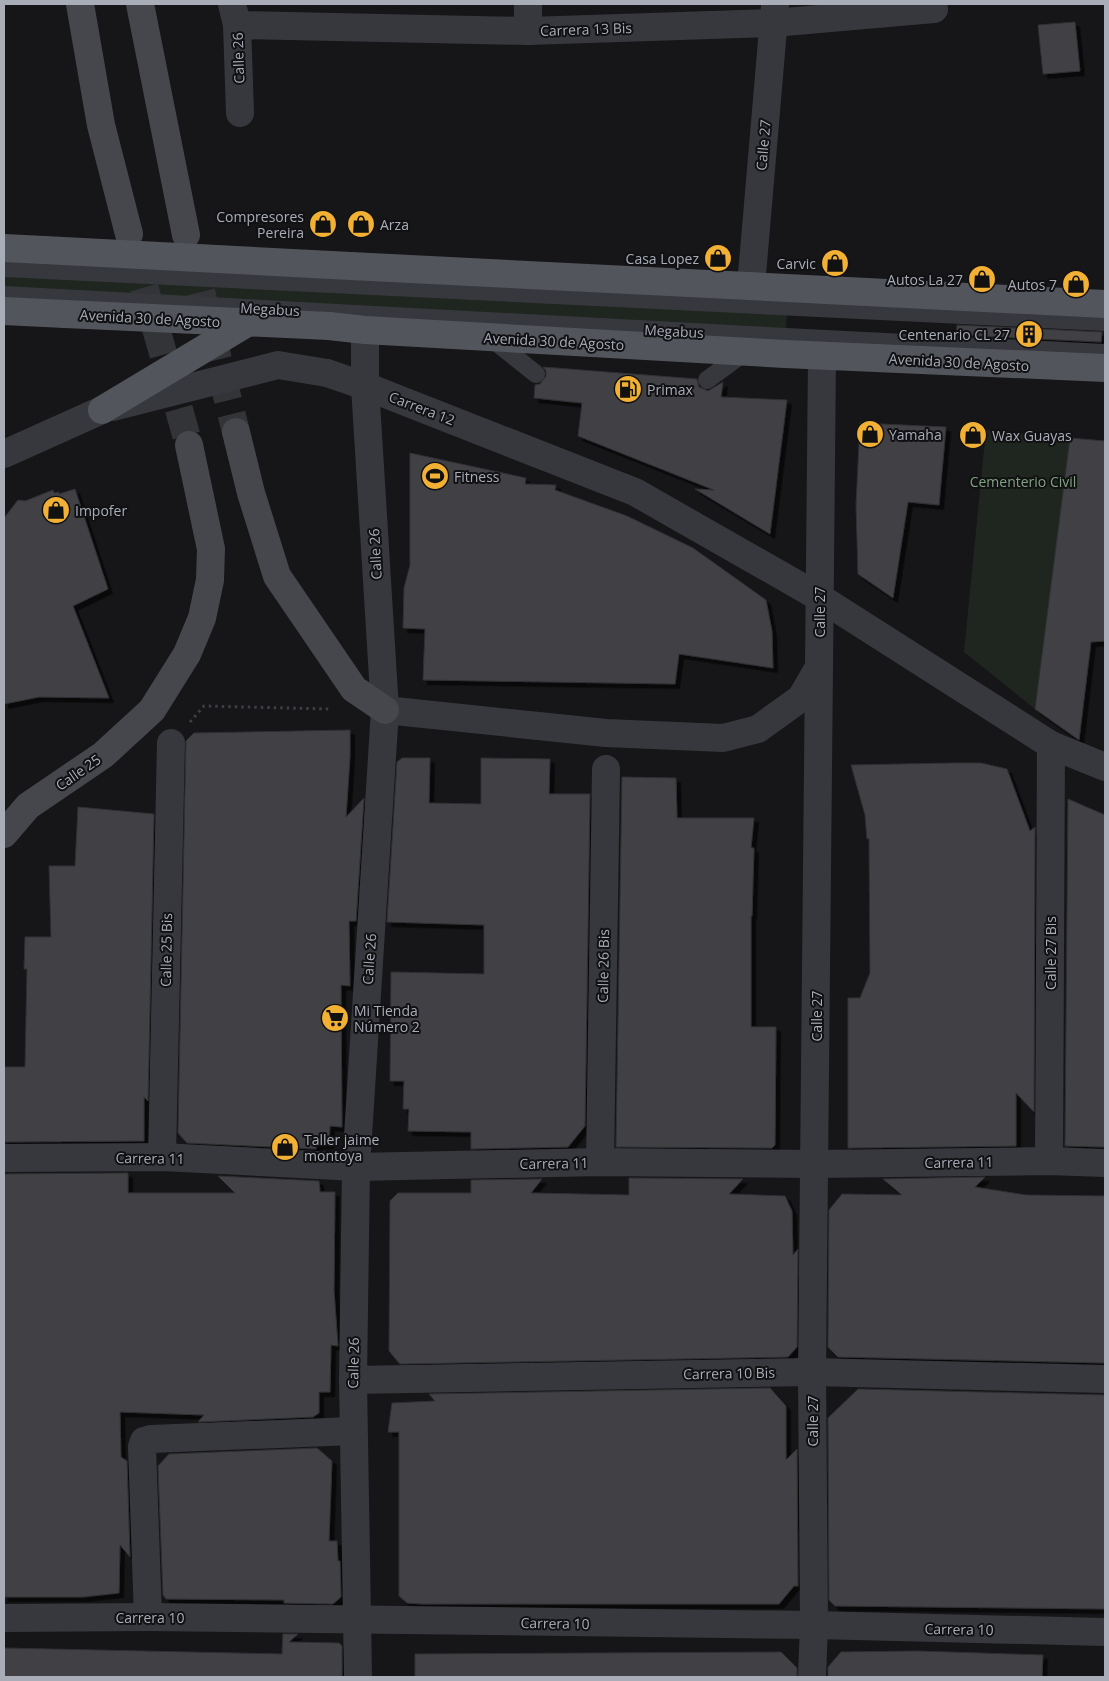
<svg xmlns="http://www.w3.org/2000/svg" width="1109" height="1681" viewBox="0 0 1109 1681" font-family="'Open Sans',sans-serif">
	<defs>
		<filter id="shadow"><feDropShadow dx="4.5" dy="4.5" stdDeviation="0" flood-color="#0009"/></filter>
	</defs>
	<rect width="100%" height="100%" fill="#161618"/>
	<g fill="#1e261f">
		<polygon points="4,268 787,306 786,337 4,295"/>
		<polygon points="986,430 1070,438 1035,709 964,652"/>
	</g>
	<g fill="#404145" stroke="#303034" filter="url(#shadow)">
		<polygon points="1075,22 1080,71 1043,74 1038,25"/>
		<polygon points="957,325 1102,332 1101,342 956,335"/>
		<polygon points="543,367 697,379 699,387 708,391 723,382 721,397 787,400 770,534 695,489 714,490 578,436 582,403 534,398 535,385 540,384 546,376 546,371"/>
		<polygon points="860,423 946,427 939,505 908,502 893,598 858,574 856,505"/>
		<polygon points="1070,438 1105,441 1105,641 1091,642 1079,740 1035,709"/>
		<polygon points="410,453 526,478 525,484 556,485 555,490 627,516 693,548 766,600 772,631 773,668 679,654 675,684 423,680 425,629 403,628 404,588 410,565"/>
		<polygon points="75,489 108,589 73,606 109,698 39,697 4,704 4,518 18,500 25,501 53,490 54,493 59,492 59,494"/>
		<polygon points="350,730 350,757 346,817 364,798 356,921 349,921 350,986 341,985 342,1127 330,1126 329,1144 316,1145 316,1149 187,1143 178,1133 186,741 194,733"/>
		<polygon points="402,758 430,758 429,803 481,804 481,758 550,759 549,794 590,794 585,1126 568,1147 471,1149 471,1132 408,1131 409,1109 403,1109 404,1081 390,1081 391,972 484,974 484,925 387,922 397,762"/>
		<polygon points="952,763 981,763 1007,769 1030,831 1035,827 1034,1112 1016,1093 1016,1146 848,1148 848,998 860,998 870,973 869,838 867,839 865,815 851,765"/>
		<polygon points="622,777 676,778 677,818 754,818 751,848 754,848 752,916 751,916 751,1027 776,1027 775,1145 772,1148 616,1147"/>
		<polygon points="1068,799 1105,815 1105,1147 1065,1146"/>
		<polygon points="78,807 154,814 148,1101 144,1097 144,1141 4,1142 4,1067 25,1067 27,969 24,969 25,937 51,937 49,866 75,866"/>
		<polygon points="128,1173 128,1193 235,1193 218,1176 319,1181 320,1192 335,1192 334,1291 338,1346 331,1345 330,1392 319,1392 319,1413 313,1417 198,1422 204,1415 120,1412 121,1457 127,1461 130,1557 120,1545 119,1593 83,1597 4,1597 4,1174"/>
		<polygon points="985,1177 975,1187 1026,1195 1105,1196 1105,1363 838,1357 828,1347 829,1210 842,1194 902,1195 883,1179"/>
		<polygon points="629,1178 743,1179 729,1194 785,1196 792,1211 793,1255 798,1249 797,1347 788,1357 400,1364 389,1351 390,1201 398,1193 471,1193 471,1180 542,1179 531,1193 629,1195"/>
		<polygon points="770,1388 786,1406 786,1460 797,1449 798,1586 794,1586 779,1604 422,1604 407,1603 399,1596 399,1432 388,1432 392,1403 435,1401 429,1394"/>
		<polygon points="858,1389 1105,1395 1105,1609 835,1606 829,1600 828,1418"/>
		<polygon points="317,1448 332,1461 329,1541 337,1541 338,1561 340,1561 341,1597 333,1604 284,1603 284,1600 166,1599 163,1595 158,1466 169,1454"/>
		<polygon points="283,1634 298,1634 289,1642 339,1643 342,1646 342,1677 4,1677 4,1648 282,1654"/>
		<polygon points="917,1651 1043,1655 1042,1677 828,1677 828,1667 841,1652"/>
		<polygon points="781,1652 797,1668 797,1677 415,1677 415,1654"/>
	</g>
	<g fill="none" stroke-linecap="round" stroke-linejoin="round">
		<g stroke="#333438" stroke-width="28" stroke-dasharray="28 14" stroke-linecap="butt">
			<polyline points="133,247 189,445"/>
			<polyline points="191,251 236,432"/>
		</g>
		<polyline stroke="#3d3f44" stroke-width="3" stroke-dasharray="2.5 4" stroke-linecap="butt" points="190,722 204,706 331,709"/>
		<g stroke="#37383d" stroke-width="18">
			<polyline points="4,268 1105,322"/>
			<polyline points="4,295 786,337 1105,353"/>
			<polyline points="491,338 536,374"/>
			<polyline points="707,380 745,352"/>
		</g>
		<g stroke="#37383d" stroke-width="28">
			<polyline points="232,4 237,25 240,113"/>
			<polyline points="237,25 528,31 773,23 934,9"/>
			<polyline points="528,31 528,4"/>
			<polyline points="751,286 775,6"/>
			<polyline points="162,1157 171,743"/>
			<polyline points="4,1158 162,1157 356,1167 600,1162 815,1164 1049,1161 1105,1163"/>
			<polyline points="1049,1161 1051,745"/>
			<polyline points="600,1162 606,769"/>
			<polyline points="353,1380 812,1372 1105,1379"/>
			<polyline points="148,1617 142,1447 144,1441 151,1439 353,1431"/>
			<polyline points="4,1618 148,1617 814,1625 1105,1632"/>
			<polyline points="358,1677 353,1380 356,1167 385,710 365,386 365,330"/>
			<polyline points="812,1677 814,1625 812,1372 819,667"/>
		</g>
		<g stroke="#37383d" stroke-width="28">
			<polyline points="327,373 365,386 635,492 819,597 1051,745 1105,767"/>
			<polyline points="4,454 102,410"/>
			<polyline points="385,710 606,733 723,738 758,729 801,698 819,667 822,356"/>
		</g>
		<g stroke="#45474d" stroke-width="28">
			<polyline points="80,4 101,125 129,234"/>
			<polyline points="140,4 186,235"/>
			<polyline points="236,432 251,493 277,576 354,689 385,710"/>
			<polyline points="4,834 28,806 103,755 152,710 187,654 202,618 210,580 211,549 189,445"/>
		</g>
		<g stroke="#53555c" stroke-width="28">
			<polyline points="4,248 44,250"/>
			<polyline points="331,265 1105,304"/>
			<polyline points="4,311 65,314"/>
			<polyline points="329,326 365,330 785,354 1105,368"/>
		</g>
		<polyline stroke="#37383d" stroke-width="28" points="113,407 278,365 327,373"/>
		<g stroke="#53555c" stroke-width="28">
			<polyline points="44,250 331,265"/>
			<polyline points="65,314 329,326"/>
			<polyline points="102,410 247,323"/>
		</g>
	</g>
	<defs>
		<g id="shop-disc" transform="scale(1.4375)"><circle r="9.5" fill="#f2b134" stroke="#111113"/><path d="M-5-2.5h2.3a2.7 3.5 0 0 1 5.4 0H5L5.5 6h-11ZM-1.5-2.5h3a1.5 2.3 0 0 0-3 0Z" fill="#111"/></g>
		<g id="building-disc" transform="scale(1.4375)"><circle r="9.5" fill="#f2b134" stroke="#111113"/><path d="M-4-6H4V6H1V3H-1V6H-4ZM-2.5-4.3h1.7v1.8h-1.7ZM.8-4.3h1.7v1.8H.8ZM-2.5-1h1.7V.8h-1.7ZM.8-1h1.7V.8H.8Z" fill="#111"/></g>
		<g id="fuel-disc" transform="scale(1.4375)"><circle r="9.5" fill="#f2b134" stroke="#111113"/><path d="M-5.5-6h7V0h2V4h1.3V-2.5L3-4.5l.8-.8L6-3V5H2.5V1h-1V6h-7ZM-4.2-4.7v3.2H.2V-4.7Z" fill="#111"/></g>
		<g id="stadium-disc" transform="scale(1.4375)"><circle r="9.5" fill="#f2b134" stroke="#111113"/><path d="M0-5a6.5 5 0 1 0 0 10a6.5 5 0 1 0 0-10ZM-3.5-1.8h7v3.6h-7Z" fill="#111"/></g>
		<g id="supermarket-disc" transform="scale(1.4375)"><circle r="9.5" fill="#f2b134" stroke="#111113"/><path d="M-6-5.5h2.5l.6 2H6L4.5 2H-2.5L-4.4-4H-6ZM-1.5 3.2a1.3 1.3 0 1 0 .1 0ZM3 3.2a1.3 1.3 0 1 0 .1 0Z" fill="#111"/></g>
	</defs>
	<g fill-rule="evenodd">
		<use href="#shop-disc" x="323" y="224"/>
		<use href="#shop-disc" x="361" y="224"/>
		<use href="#shop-disc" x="718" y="258"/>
		<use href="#shop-disc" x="835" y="263"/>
		<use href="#shop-disc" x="982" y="279"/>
		<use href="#shop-disc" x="1076" y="284"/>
		<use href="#building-disc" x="1029" y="334"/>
		<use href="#fuel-disc" x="628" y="389"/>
		<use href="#shop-disc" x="870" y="434"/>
		<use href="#shop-disc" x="973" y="435"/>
		<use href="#stadium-disc" x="435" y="476"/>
		<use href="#shop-disc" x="56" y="510"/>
		<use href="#supermarket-disc" x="335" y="1018"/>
		<use href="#shop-disc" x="285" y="1147"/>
	</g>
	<g text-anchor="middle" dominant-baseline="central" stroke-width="4" stroke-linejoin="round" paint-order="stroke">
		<g font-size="14" fill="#a8adb8" stroke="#111113">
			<text transform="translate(586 29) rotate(-2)">Carrera 13 Bis</text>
			<text transform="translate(238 58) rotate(-92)">Calle 26</text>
			<text transform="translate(763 145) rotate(-85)">Calle 27</text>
			<text transform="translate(270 309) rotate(3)">Megabus</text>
			<text transform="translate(150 318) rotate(3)">Avenida 30 de Agosto</text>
			<text transform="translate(674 331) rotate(3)">Megabus</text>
			<text transform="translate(554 341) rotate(3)">Avenida 30 de Agosto</text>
			<text transform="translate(959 362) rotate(3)">Avenida 30 de Agosto</text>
			<text transform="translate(422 408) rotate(21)">Carrera 12</text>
			<text transform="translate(375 554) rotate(-93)">Calle 26</text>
			<text transform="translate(819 612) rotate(-90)">Calle 27</text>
			<text transform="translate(78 772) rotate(-35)">Calle 25</text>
			<text transform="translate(166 950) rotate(-89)">Calle 25 Bis</text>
			<text transform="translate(1050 953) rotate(-90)">Calle 27 Bis</text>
			<text transform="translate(369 959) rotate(-86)">Calle 26</text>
			<text transform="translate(603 966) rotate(-89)">Calle 26 Bis</text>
			<text transform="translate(816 1016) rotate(-90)">Calle 27</text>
			<text transform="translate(150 1158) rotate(1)">Carrera 11</text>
			<text transform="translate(959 1162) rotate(-1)">Carrera 11</text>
			<text transform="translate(554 1163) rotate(-1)">Carrera 11</text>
			<text transform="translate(353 1363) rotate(-89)">Calle 26</text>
			<text transform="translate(729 1373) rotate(-1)">Carrera 10 Bis</text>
			<text transform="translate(812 1421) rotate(-90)">Calle 27</text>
			<text x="150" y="1617">Carrera 10</text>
			<text transform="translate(555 1623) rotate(1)">Carrera 10</text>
			<text transform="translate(959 1629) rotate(1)">Carrera 10</text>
		</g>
		<g font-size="14" fill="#a8adb8" stroke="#111113" text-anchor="start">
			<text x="304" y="216" text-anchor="end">Compresores<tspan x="304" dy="16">Pereira</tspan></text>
			<text x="380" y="224">Arza</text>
			<text x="699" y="258" text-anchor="end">Casa Lopez</text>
			<text x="816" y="263" text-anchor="end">Carvic</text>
			<text x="963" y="279" text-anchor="end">Autos La 27</text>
			<text x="1057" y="284" text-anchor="end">Autos 7</text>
			<text x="1010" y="334" text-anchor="end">Centenario CL 27</text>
			<text x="647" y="389">Primax</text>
			<text x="889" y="434">Yamaha</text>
			<text x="992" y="435">Wax Guayas</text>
			<text x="454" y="476">Fitness</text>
			<text x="75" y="510">Impofer</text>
			<text x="354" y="1010">Mi Tienda<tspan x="354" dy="16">Número 2</tspan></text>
			<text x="304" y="1139">Taller jaime<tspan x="304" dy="16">montoya</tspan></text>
		</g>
		<g font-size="14" fill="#7fa381" stroke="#111113">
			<text x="1023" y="481">Cementerio Civil</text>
		</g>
	</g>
	<rect width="1109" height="1681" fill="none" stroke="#a8adb8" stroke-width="10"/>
</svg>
